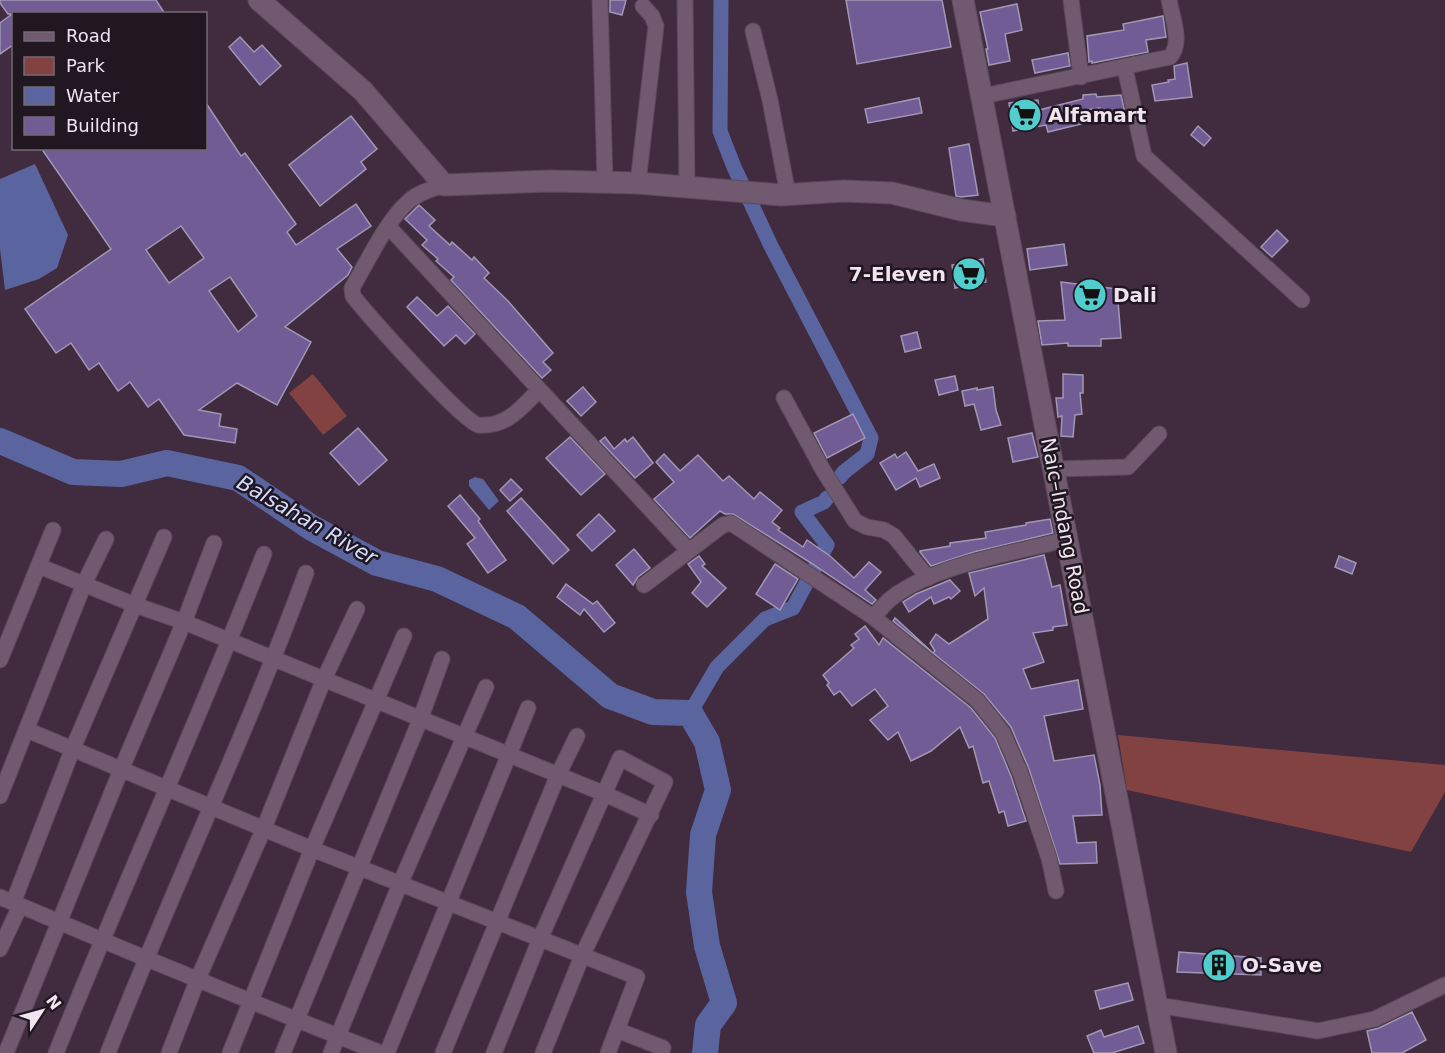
<svg xmlns="http://www.w3.org/2000/svg" width="1445" height="1053" font-family="'DejaVu Sans',sans-serif">
	<rect width="100%" height="100%" fill="#402b3f"/>
	<g fill="#834242">
		<path d="M313 374 347 416 323 435 289 393Z"/>
		<path d="M1118 735 1445 765V792L1411 852 1127 790Z"/>
	</g>
	<g fill="#5a659f">
		<path d="M35 164 68 235 57 268 39 279 5 290 0 249V179Z"/>
		<path d="M475 477 483 479 499 501 489 510 469 486V480Z"/>
	</g>
	<g fill="none" stroke-linecap="round" stroke-linejoin="round">
		<g stroke="#5a659f" stroke-width="15">
			<path d="M721 0 720 131 734 167 771 246 871 438 867 454 844 472 840 477"/>
			<path d="M690 713 717 667 765 619 793 608 827 545 802 512 824 502 827 498"/>
		</g>
		<path stroke="#5a659f" stroke-width="26" d="M0 441 73 472 121 474 167 463 238 478 312 528 377 563 437 579 517 617 610 696 653 712 690 713 707 742 718 790 703 835 699 892 707 946 724 1003 708 1025 705 1053"/>
	</g>
	<g fill="#725c96" stroke="#a197b5" stroke-width="1.5" fill-rule="evenodd">
		<path d="M0 0H156L165 14H14V44L0 54V23L12 14H8L0 3Z"/>
		<path d="M610 0H626L622 15 610 12Z"/>
		<path d="M846 0H942L951 47 857 64Z"/>
		<path d="M1017 4 1022 30 1005 34 1010 61 989 65 986 49H988L980 12Z"/>
		<path d="M1163 16 1166 37 1146 40 1148 52 1092 63V61L1089 62 1087 36 1124 30 1123 24Z"/>
		<path d="M240 37 254 52 262 45 281 66 260 85 229 47Z"/>
		<path d="M1068 53 1070 66 1035 73 1032 60Z"/>
		<path d="M1187 63 1192 97 1155 101 1152 85 1169 82 1168 80 1175 79 1174 66Z"/>
		<path d="M1096 94 1097 97 1121 95 1127 121 1102 124 1100 108 1077 111 1081 124 1048 132 1046 125 1013 131 1009 103 1038 100 1039 110 1083 99V95Z"/>
		<path d="M919 98 922 113 868 123 865 109Z"/>
		<path d="M206 103 241 156 245 153 296 224 287 232 296 245 356 204 371 226 337 249 352 267 348 275 285 327 311 342 277 405 237 383 199 410 221 414 219 426 237 429 235 443 184 435 159 399 148 407 130 382 118 391 99 363 89 370 71 343 56 353 25 309 111 249 41 148H206ZM181 226 204 258 169 283 146 250ZM230 277 257 316 238 332 209 291Z"/>
		<path d="M351 116 377 149 361 162 366 169 320 206 289 165Z"/>
		<path d="M1198 126 1211 138 1204 146 1191 135Z"/>
		<path d="M969 144 978 195 961 197 956 196 949 148Z"/>
		<path d="M419 205 435 220 429 226 450 245 452 242 472 260 474 257 489 273 484 278 508 301 553 353 543 362 551 370 542 378 451 280 454 277 436 261 438 259 422 245 427 240 405 219Z"/>
		<path d="M1277 230 1288 241 1272 257 1261 247Z"/>
		<path d="M1064 244 1067 265 1030 270 1027 249Z"/>
		<path d="M983 259 986 282 955 288 952 265Z"/>
		<path d="M1061 282 1117 289 1121 338 1101 339V346H1068V343L1042 345 1038 321 1065 320Z"/>
		<path d="M417 297 437 316 448 306 475 334 465 344 456 335 444 346 407 307Z"/>
		<path d="M917 332 921 348 905 352 901 336Z"/>
		<path d="M1063 374 1083 375V393H1080L1082 414 1075 415 1073 437 1061 436 1062 416 1058 417 1056 398H1063Z"/>
		<path d="M955 376 958 390 939 395 935 380Z"/>
		<path d="M583 387 596 402 581 416 567 401Z"/>
		<path d="M993 387 996 410 1001 425 981 430 974 404 965 406 962 391 977 388V390Z"/>
		<path d="M853 414 865 438 827 458 814 433Z"/>
		<path d="M358 428 387 460 359 485 330 453Z"/>
		<path d="M1032 433 1038 457 1013 462 1008 438Z"/>
		<path d="M570 437 605 474 581 495 546 458Z"/>
		<path d="M605 437 614 449 625 439 627 442 633 437 653 463 635 478 600 441Z"/>
		<path d="M906 452 918 471 934 464 940 478 920 487 916 478 896 490 880 463 895 454 897 458Z"/>
		<path d="M664 454 680 471 698 455 723 481 729 476 754 499 760 492 782 510 772 522 780 528 778 530 803 547 807 540 830 556 854 578 869 562 881 572 865 590 876 600 872 604 811 563 733 514H725L720 511 690 538 654 499 674 482 656 462Z"/>
		<path d="M511 479 522 490 510 501 500 490Z"/>
		<path d="M460 495 480 519 478 521 506 560 488 573 467 544 475 538 448 506Z"/>
		<path d="M521 498 569 550 553 564 507 511Z"/>
		<path d="M599 514 615 531 592 551 577 535Z"/>
		<path d="M1050 519 1053 533 974 552 931 566 920 552V551L950 546V543L986 538 985 532 1026 525V523Z"/>
		<path d="M634 549 650 568 638 577 633 585 616 565Z"/>
		<path d="M1044 555 1052 587 1060 585 1067 625 1053 627V630L1033 633 1044 662 1023 669 1031 689 1078 680 1083 709 1044 716 1054 761 1094 755 1100 785 1102 815 1073 816 1077 843 1096 842 1097 863 1060 864 1029 769 1011 727 984 694 893 621 895 618 933 653 935 651 930 643 936 634 949 644 988 619 984 588 975 596 969 573Z"/>
		<path d="M699 556 705 564 702 566 726 588 707 607 692 593 701 582 688 564Z"/>
		<path d="M1339 556 1356 563 1352 574 1335 567Z"/>
		<path d="M775 564 798 579 780 610 756 594Z"/>
		<path d="M950 580 960 591 951 599 949 597 934 604 931 597 909 612 903 602 916 594Z"/>
		<path d="M566 584 593 604 597 601 615 623 604 632 584 609 580 615 557 597Z"/>
		<path d="M865 626 879 645 883 638 971 708 995 738 1011 776 1026 821 1008 826 1004 811 999 813 989 781 983 783 973 746 969 748 960 727 931 751 911 761 898 732 888 740 870 720 888 706 875 689 852 706 840 691 834 695 827 685 829 683 823 675 854 648 851 645 859 639 855 634Z"/>
		<path d="M1179 952 1261 958V975L1177 972Z"/>
		<path d="M1128 983 1133 1000 1100 1009 1095 991Z"/>
		<path d="M1412 1012 1426 1040 1402 1053H1372L1367 1031 1379 1028Z"/>
		<path d="M1138 1026 1144 1043 1112 1053H1094L1087 1036 1101 1030 1104 1037Z"/>
	</g>
	<g fill="none" stroke-linecap="round" stroke-linejoin="round">
		<defs>
			<g id="street">
				<path d="M600 0 605 182"/>
				<path d="M685 0 687 187"/>
				<path d="M1071 0 1081 77"/>
				<path d="M753 31 770 100 788 195"/>
				<path d="M1125 68 1144 156 1302 300"/>
				<path d="M983 96 1170 57C1183 43 1172 17 1169 0"/>
				<path d="M638 183 656 26 652 16 643 6"/>
				<path d="M444 185C432 189 419 192 409 201 386 221 368 261 352 288L353 296C366 313 465 424 478 425 506 428 521 408 539 390"/>
				<path d="M388 226 688 550"/>
				<path d="M784 398 823 470 855 521 867 527 884 530 894 536 928 578"/>
				<path d="M1055 469 1128 467 1159 434"/>
				<path d="M39 566 135 605 184 622 605 794 651 815"/>
				<path d="M644 585 723 525 731 523 873 617 978 701 1003 733 1020 772 1049 858 1056 891"/>
				<path d="M873 617C880 610 886 602 893 597 937 564 1014 553 1068 539"/>
				<path d="M0 660 53 530"/>
				<path d="M27 730 312 849 637 977 608 1053"/>
				<path d="M0 796 84 584 106 539"/>
				<path d="M0 897C126 951 253 1003 381 1053"/>
				<path d="M13 903 73 748 164 537"/>
				<path d="M0 949 20 906"/>
				<path d="M1157 1005 1318 1031 1375 1019 1445 985"/>
				<path d="M617 1030 663 1048"/>
				<path d="M6 1053 121 770 184 622 214 543"/>
				<path d="M56 1053C123 886 198 722 264 554"/>
				<path d="M108 1053C171 892 246 736 306 573"/>
				<path d="M169 1053 197 981 264 828 324 679 357 609"/>
				<path d="M230 1053 312 849 404 636"/>
				<path d="M283 1053 420 720 442 659"/>
				<path d="M331 1053 400 884 486 687"/>
				<path d="M387 1053 528 708"/>
				<path d="M443 1053 558 775 577 736"/>
				<path d="M494 1053 540 939 620 758 665 782 582 956 543 1053"/>
			</g>
			<g id="secondary">
				<path d="M259 0 363 91 444 185 550 181 638 183 781 195 844 191 892 193 961 210 1005 216"/>
				<path d="M963 0 1166 1053"/>
			</g>
		</defs>
		<use href="#street" stroke="#5b495b" stroke-width="17"/>
		<use href="#secondary" stroke="#5b495b" stroke-width="23"/>
		<use href="#street" stroke="#71596f" stroke-width="15"/>
		<use href="#secondary" stroke="#71596f" stroke-width="21"/>
	</g>
	<defs>
		<symbol id="supermarket-disc" viewBox="-11 -11 22 22"><circle r="9.5" fill="#52cdcd" stroke="#211721"/><path d="M-6-5.5h2.5l.6 2H6L4.5 2H-2.5L-4.4-4H-6ZM-1.5 3.2a1.3 1.3 0 1 0 .1 0ZM3 3.2a1.3 1.3 0 1 0 .1 0Z" fill="#111"/></symbol>
		<symbol id="building-disc" viewBox="-11 -11 22 22"><circle r="9.5" fill="#52cdcd" stroke="#211721"/><path d="M-4-6H4V6H1V3H-1V6H-4ZM-2.5-4.3h1.7v1.8h-1.7ZM.8-4.3h1.7v1.8H.8ZM-2.5-1h1.7V.8h-1.7ZM.8-1h1.7V.8H.8Z" fill="#111"/></symbol>
	</defs>
	<g fill-rule="evenodd">
		<use href="#supermarket-disc" x="1006" y="96" width="38" height="38"/>
		<use href="#supermarket-disc" x="950" y="255" width="38" height="38"/>
		<use href="#supermarket-disc" x="1071" y="276" width="38" height="38"/>
		<use href="#building-disc" x="1200" y="946" width="38" height="38"/>
	</g>
	<g text-anchor="middle" stroke-width="5" stroke-linejoin="round" paint-order="stroke">
		<g font-size="20" font-weight="bold" fill="#f1e3f0" stroke="#211721" text-anchor="start">
			<text x="1048" y="122">Alfamart</text>
			<text x="946" y="281" text-anchor="end">7-Eleven</text>
			<text x="1113" y="302">Dali</text>
			<text x="1242" y="972">O-Save</text>
		</g>
		<g font-size="20" fill="#f1e3f0" stroke="#211721">
			<text transform="translate(1065 526) rotate(79)" y="7">Naic–Indang Road</text>
		</g>
		<g font-size="21" font-style="italic" fill="#d3dcff" stroke="#211721">
			<text transform="translate(307 520) rotate(30)" y="7">Balsahan River</text>
		</g>
	</g>
	<rect x="12" y="12" width="195" height="138" fill="#211721" stroke="#746974" stroke-width="1.5"/>
	<rect x="24" y="32" width="30" height="9" fill="#71596f" stroke="#746974" stroke-width="1.5"/>
	<text x="66" y="42" font-size="18" fill="#f1e3f0">Road</text>
	<rect x="24" y="57" width="30" height="18" fill="#834242" stroke="#746974" stroke-width="1.5"/>
	<text x="66" y="72" font-size="18" fill="#f1e3f0">Park</text>
	<rect x="24" y="87" width="30" height="18" fill="#5a659f" stroke="#746974" stroke-width="1.5"/>
	<text x="66" y="102" font-size="18" fill="#f1e3f0">Water</text>
	<rect x="24" y="117" width="30" height="18" fill="#725c96" stroke="#746974" stroke-width="1.5"/>
	<text x="66" y="132" font-size="18" fill="#f1e3f0">Building</text>
	<g transform="translate(42 1011) rotate(54)" stroke="#211721" stroke-width="4.5" paint-order="stroke">
	<path d="M0-4.5L10 22L0 15L-10 22Z" fill="#f1e3f0"/>
	<text y="-9" font-size="16" font-weight="bold" text-anchor="middle" fill="#f1e3f0">N</text>
	</g>
</svg>
